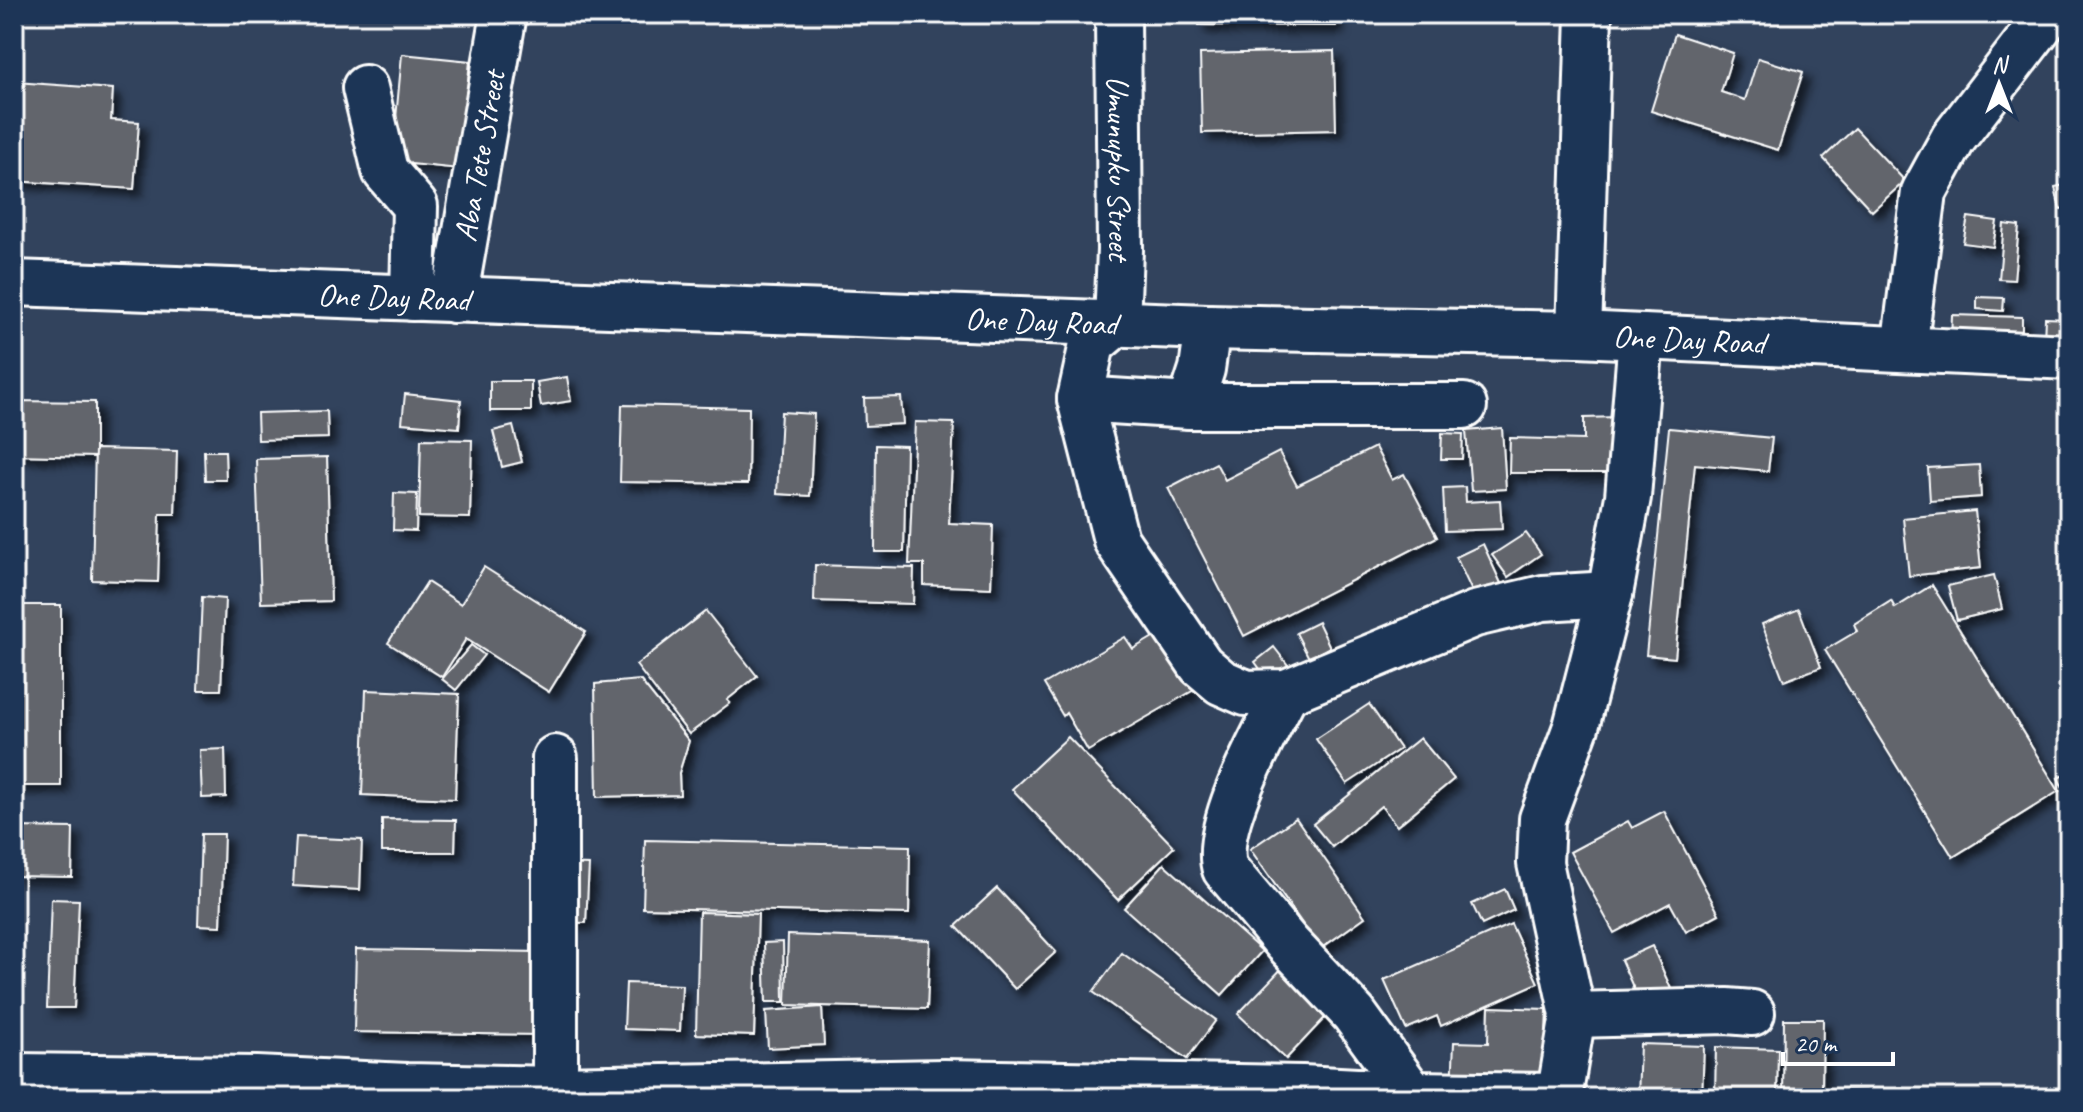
<svg xmlns="http://www.w3.org/2000/svg" width="2083" height="1112" font-family="Caveat,sans-serif">
	<defs>
		<filter id="shadow"><feDropShadow dx="7" dy="7" stdDeviation="4" flood-color="#0009"/></filter>
	</defs>
	<rect width="100%" height="100%" fill="#32435d"/>
	<filter id="ink" filterUnits="userSpaceOnUse"><feTurbulence type="fractalNoise" baseFrequency=".0125" numOctaves="2"/><feDisplacementMap in="SourceGraphic" scale="16" xChannelSelector="R" yChannelSelector="G"/><feConvolveMatrix kernelMatrix="1 2 1 2 8 2 1 2 1" color-interpolation-filters="sRGB"/></filter>
	<g filter="url(#ink)">
		<g fill="#62656c" stroke="#fff" stroke-width="2" filter="url(#shadow)">
			<path d="M1199 14H1336V26L1199 25Z"/>
			<path d="M1675 34 1733 53 1721 92 1745 100 1758 58 1803 72 1778 150 1651 111Z"/>
			<path d="M1334 51 1336 130 1202 133 1200 54Z"/>
			<path d="M402 54 470 61 459 169 392 162Z"/>
			<path d="M15 82 113 89 111 120 139 122 134 189 14 181Z"/>
			<path d="M1855 128 1905 181 1872 211 1823 158Z"/>
			<path d="M2069 184V207L2060 209 2055 187Z"/>
			<path d="M1968 217 1997 221 1993 247 1963 243Z"/>
			<path d="M2004 224 2019 226 2014 280 1999 279Z"/>
			<path d="M1977 297 2004 298 2003 311 1977 309Z"/>
			<path d="M1952 315 2022 317V340L1951 338Z"/>
			<path d="M2045 318 2069 319V342L2044 341Z"/>
			<path d="M567 377 571 401 541 406 537 382Z"/>
			<rect x="490" y="381" width="41" height="30"/>
			<path d="M405 394 461 400 459 428 402 423Z"/>
			<path d="M901 397 903 424 865 426 864 398Z"/>
			<path d="M14 401 95 402V457L14 455Z"/>
			<path d="M622 405 749 408 748 484 620 482Z"/>
			<path d="M327 411 328 438 258 440 257 413Z"/>
			<path d="M781 412 814 414 810 496 777 494Z"/>
			<path d="M1617 417 1616 473H1509L1510 438 1584 440V418Z"/>
			<path d="M915 422 954 423 949 523 993 525 991 588 924 585V564H909Z"/>
			<path d="M513 426 522 462 502 467 493 431Z"/>
			<path d="M1502 428 1506 489 1471 491 1466 431Z"/>
			<path d="M1669 428 1772 438 1768 471 1695 464 1675 658 1646 655Z"/>
			<path d="M1442 433 1463 434 1462 459H1441Z"/>
			<path d="M421 439 472 440 470 518 419 517Z"/>
			<path d="M876 445 906 446 904 552H875Z"/>
			<path d="M1375 447 1392 480 1404 474 1437 537 1244 636 1168 488 1216 463 1225 480 1279 452 1297 486Z"/>
			<path d="M95 449 177 451 175 514H160L158 582 92 580Z"/>
			<path d="M204 451H225L226 480H205Z"/>
			<path d="M327 457 331 601 261 603 256 459Z"/>
			<path d="M1979 465 1981 497 1930 501 1928 468Z"/>
			<path d="M1465 487 1466 502 1500 500 1502 529 1445 531 1443 488Z"/>
			<path d="M394 493 417 494 416 531 393 530Z"/>
			<path d="M1975 511 1981 568 1909 576 1903 518Z"/>
			<path d="M1526 533 1541 554 1508 577 1492 555Z"/>
			<path d="M1483 544 1504 590 1477 602 1456 557Z"/>
			<path d="M815 565 914 568 913 604 814 601Z"/>
			<path d="M484 567 586 632 549 692 466 639 442 677 388 643 427 582 461 604Z"/>
			<path d="M1994 575 2002 609 1957 620 1948 586Z"/>
			<path d="M1932 585 2059 791 1953 857 1825 650 1857 631 1854 624 1891 601 1895 608Z"/>
			<path d="M202 597 225 599 221 690H198Z"/>
			<rect x="14" y="605" width="47" height="181"/>
			<path d="M1799 609 1821 667 1784 681 1762 624Z"/>
			<path d="M706 611 757 676 727 700 730 703 689 734 636 665Z"/>
			<path d="M1318 622 1330 647 1309 658 1296 633Z"/>
			<path d="M1160 633 1194 690 1088 751 1066 713 1063 716 1044 684 1125 637 1133 649Z"/>
			<path d="M471 645 484 655 456 690 442 679Z"/>
			<path d="M1274 647 1294 673 1274 688 1255 662Z"/>
			<path d="M640 680 689 741 679 773 680 795 597 797 595 684Z"/>
			<path d="M366 690 459 694 455 799 362 795Z"/>
			<path d="M1369 704 1400 749 1347 784 1316 739Z"/>
			<path d="M1068 737 1174 847 1118 900 1012 789Z"/>
			<path d="M1420 738 1454 779 1397 826 1381 806 1332 847 1313 824Z"/>
			<path d="M225 749 226 797 202 798 200 750Z"/>
			<path d="M2069 772V800L2058 778Z"/>
			<path d="M1664 811 1719 914 1686 932 1670 903 1614 933 1570 852 1628 821 1632 828Z"/>
			<path d="M1296 818 1365 917 1320 949 1250 849Z"/>
			<path d="M382 819 456 820 455 852H382Z"/>
			<path d="M14 827 73 828 72 877 14 876Z"/>
			<path d="M201 834H224L221 926 198 925Z"/>
			<path d="M296 837 362 840 360 890 293 886Z"/>
			<path d="M645 840 910 846 909 914 643 908Z"/>
			<path d="M558 864 589 865 586 923 555 922Z"/>
			<path d="M1164 864 1262 951 1222 995 1124 908Z"/>
			<path d="M997 888 1056 952 1015 989 956 926Z"/>
			<path d="M1505 889 1514 910 1482 925 1472 904Z"/>
			<path d="M51 899 79 900 74 1008H47Z"/>
			<path d="M699 912 758 914 754 1036 696 1034Z"/>
			<path d="M1511 924 1538 983 1441 1026 1437 1016 1406 1029 1384 980Z"/>
			<path d="M788 935 930 940 927 1009 786 1005Z"/>
			<path d="M783 942 784 1002H766L764 943Z"/>
			<path d="M1652 946 1672 991 1641 1005 1621 960Z"/>
			<path d="M356 949 541 952 540 1035 354 1032Z"/>
			<path d="M1122 953 1216 1020 1187 1059 1093 992Z"/>
			<path d="M1289 961 1336 1006 1286 1059 1238 1014Z"/>
			<path d="M626 983 682 985 680 1031 624 1029Z"/>
			<path d="M822 1007 824 1045 768 1048 766 1011Z"/>
			<path d="M1489 1007 1547 1009 1545 1057 1550 1091 1452 1088 1454 1042 1488 1043Z"/>
			<path d="M1784 1019H1823L1822 1090 1866 1091V1098H1783Z"/>
			<path d="M1640 1044 1704 1046 1702 1098H1638Z"/>
			<path d="M1716 1047 1778 1049 1777 1098H1715Z"/>
		</g>
		<g fill="none" stroke-linecap="round" stroke-linejoin="round">
			<defs>
				<g id="minor">
					<path id="s1" d="M1118 14 1120 250 1117 323 1092 344 1080 399 1116 540 1201 665 1221 682 1246 693 1286 692 1475 614 1543 598 1610 594"/>
					<path d="M365 88 385 171 415 206 413 298"/>
					<path id="s2" d="M454 300 504 14"/>
					<path d="M1579 334 1589 14"/>
					<path d="M1904 349 1924 192 1953 139 2049 14"/>
					<path d="M1080 399 1190 406 1202 369 1208 327"/>
					<path d="M1190 406H1464"/>
					<path d="M1286 692C1266 732 1211 827 1225 869L1287 943 1354 1014 1412 1094"/>
					<path d="M555 758V1089"/>
					<path d="M1573 1015 1727 1011 1752 1013"/>
					<path d="M14 1076 256 1079 407 1086 555 1089 944 1082 1302 1088 1412 1094 1559 1096"/>
					<path d="M1559 1098 1573 1015 1540 863 1542 819 1576 727 1610 594 1628 497 1641 337"/>
				</g>
				<g id="major">
					<path id="s3" d="M14 283 1208 327 1579 334 2069 357"/>
				</g>
			</defs>
			<use href="#minor" stroke="#fff" stroke-width="50"/>
			<use href="#major" stroke="#fff" stroke-width="50"/>
			<use href="#minor" stroke="#1d3557" stroke-width="44"/>
			<use href="#major" stroke="#1d3557" stroke-width="44"/>
		</g>
	</g>
	<g text-anchor="middle" stroke-width="7" stroke-linejoin="round" paint-order="stroke">
		<g font-size="32" fill="#fff" stroke="#1d3557">
			<text dy="11" stroke="none"><textPath href="#s2" startOffset="146">Aba Tete Street</textPath></text>
			<text dy="11" stroke="none"><textPath href="#s1" startOffset="154">Umunupku Street</textPath></text>
			<text dy="11" stroke="none"><textPath href="#s3" startOffset="380">One Day Road</textPath></text>
			<text dy="11" stroke="none"><textPath href="#s3" startOffset="1028">One Day Road</textPath></text>
			<text dy="11" stroke="none"><textPath href="#s3" startOffset="1676">One Day Road</textPath></text>
		</g>
	</g>
	<rect width="2083" height="1112" fill="none" stroke="#1d3557" stroke-width="48"/>
	<rect x="24" y="24" width="2035" height="1064" fill="none" stroke="#fff" stroke-width="3" filter="url(#ink)"/>
	<g transform="translate(1999 84)" stroke="#1d3557" stroke-width="6" paint-order="stroke">
	<path d="M0-6L14 30L0 20L-14 30Z" fill="#ffffff"/>
	<text y="-12" font-size="22" font-weight="bold" text-anchor="middle" fill="#ffffff">N</text>
	</g>
	<path d="M1783 1052v12h110v-12" fill="none" stroke="#ffffff" stroke-width="4"/>
	<text x="1795" y="1052" font-size="24" fill="#ffffff" stroke="#1d3557" stroke-width="6" paint-order="stroke">20 m</text>
</svg>
